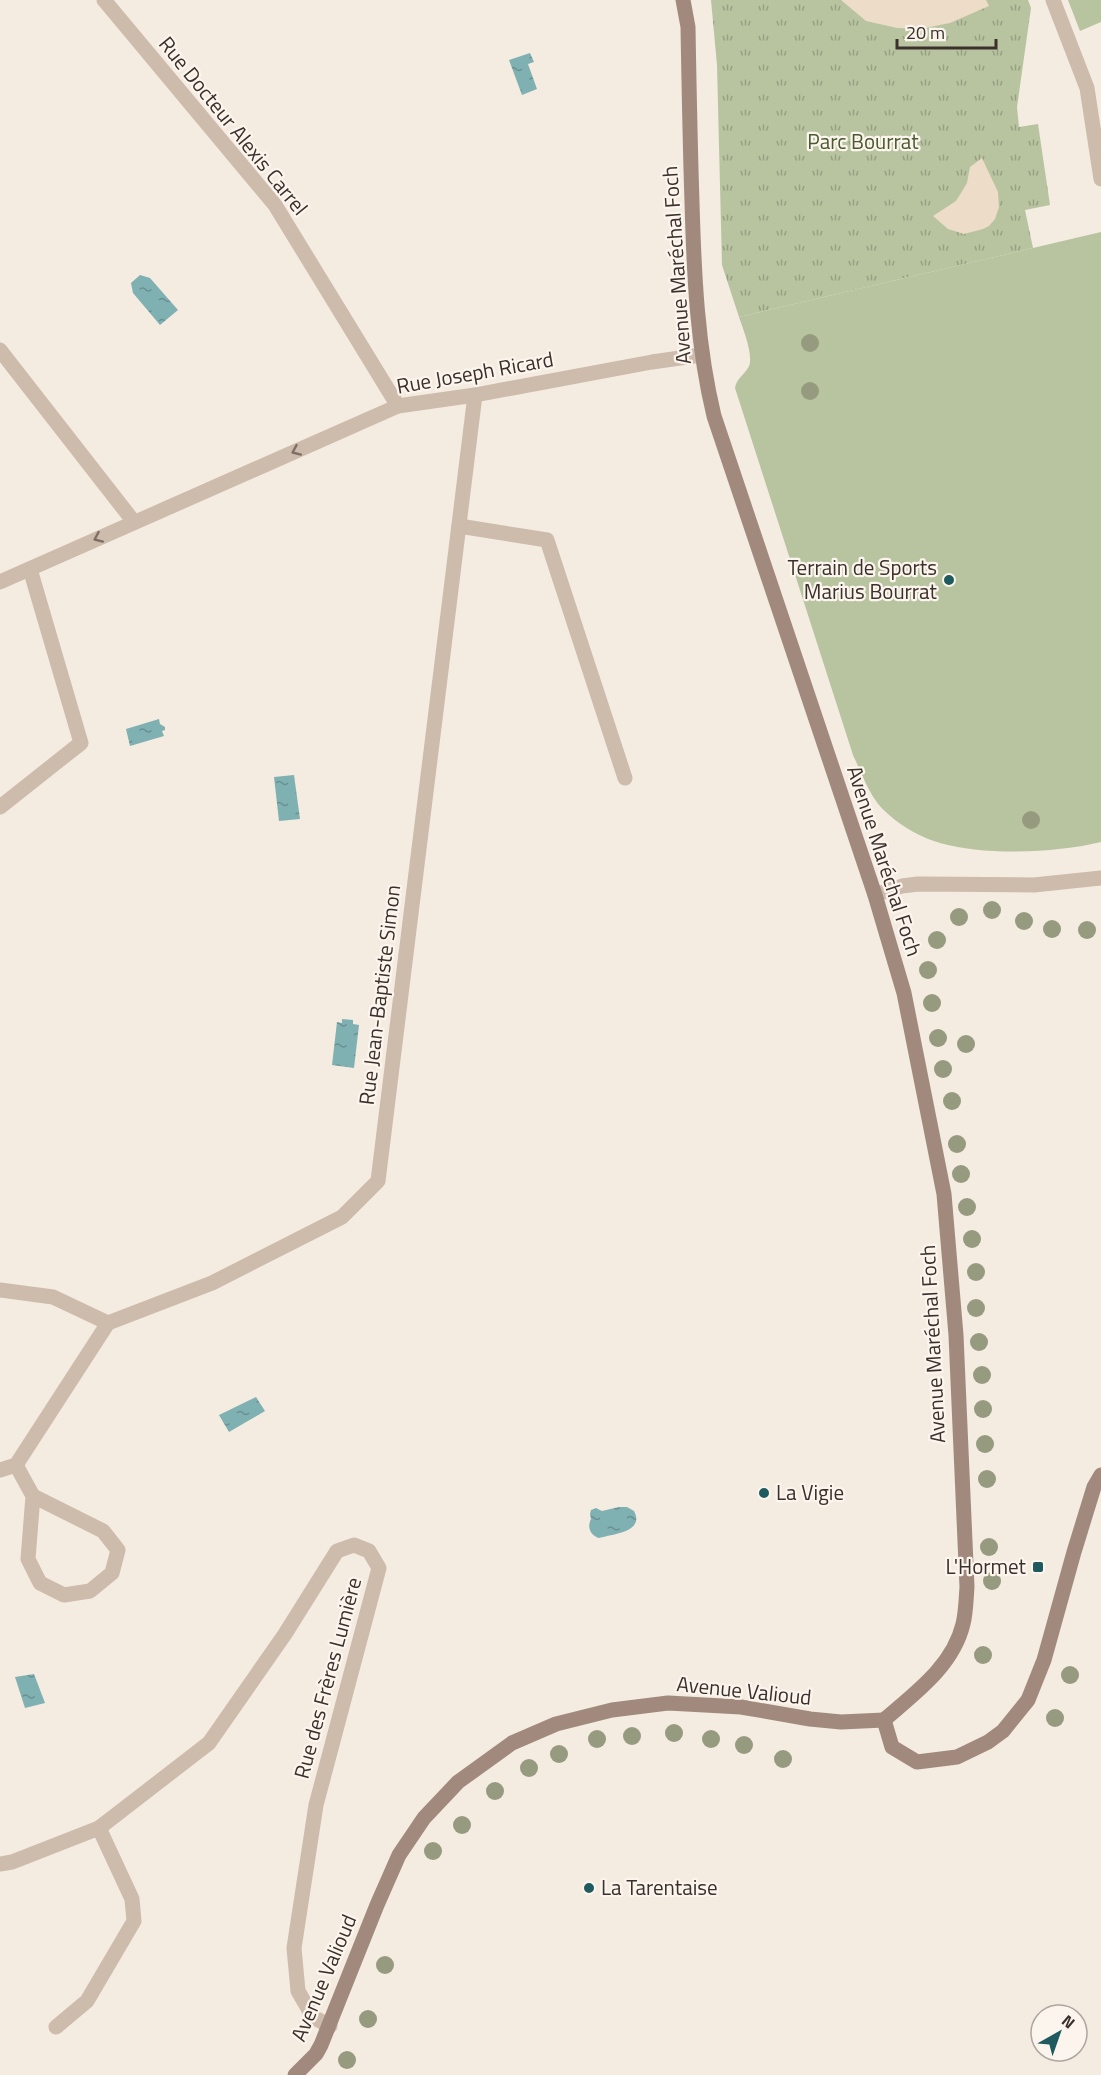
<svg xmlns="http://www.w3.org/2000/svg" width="1101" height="2075" font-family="'Titillium Web',sans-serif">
	<defs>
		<pattern id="park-tufts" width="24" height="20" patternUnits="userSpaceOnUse" patternTransform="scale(1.5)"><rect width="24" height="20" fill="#b8c4a0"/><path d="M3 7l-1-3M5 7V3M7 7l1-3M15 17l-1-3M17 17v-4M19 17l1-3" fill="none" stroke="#97a083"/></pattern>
		<pattern id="water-ripples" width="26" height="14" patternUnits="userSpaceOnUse" patternTransform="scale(1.5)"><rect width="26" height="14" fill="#7fb0b2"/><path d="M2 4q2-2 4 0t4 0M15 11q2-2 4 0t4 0" fill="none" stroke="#699091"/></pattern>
	</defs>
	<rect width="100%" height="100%" fill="#f4ebe1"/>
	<path fill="url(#park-tufts)" d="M711 0H1028L1031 8 1017 107 1019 127 1038 124 1050 205 1025 210 1033 248 739 317 722 265 717 65Z"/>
	<g fill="#b8c4a0">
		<path d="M1068 0H1101V22L1080 31Z"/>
		<path d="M1101 232V842C1056 853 985 856 940 843 922 838 902 827 888 814 870 799 863 776 853 755L735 388C737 378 743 376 748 368 755 358 743 329 739 317Z"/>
	</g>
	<g fill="#ecdcc8">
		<path d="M841 0H986L989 6 950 23 920 29 897 28 866 21Z"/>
		<path d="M982 158 998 192 999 207 995 219 989 226 983 229 964 234 948 229 933 216 956 201 967 183 970 167Z"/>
	</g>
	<g fill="url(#water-ripples)">
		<path d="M530 53 534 62 528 64 537 89 522 95 509 60Z"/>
		<path d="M140 275 150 278 178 310 160 325 133 293 131 283Z"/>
		<path d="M159 719 160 724 165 727V730L162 731 164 736 130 746 126 729Z"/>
		<path d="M294 775 300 819 279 821 274 777Z"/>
		<path d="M342 1019 353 1020V1024L359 1025 354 1068 332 1065 337 1022 342 1023Z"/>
		<path d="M256 1397 265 1411 229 1432 219 1415Z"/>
		<path d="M619 1507H627L634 1511C645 1532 613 1534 599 1538 590 1535 587 1527 591 1519L590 1514 591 1510 596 1508 602 1511Z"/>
		<path d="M34 1674 45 1703 25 1708 15 1677Z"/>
	</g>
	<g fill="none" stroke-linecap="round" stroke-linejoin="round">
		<g stroke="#cdbbac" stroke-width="15">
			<path d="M1053 0 1087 88 1101 179"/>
			<path d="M459 526 547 540 625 778"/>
		</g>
		<g stroke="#cdbbac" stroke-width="15">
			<path d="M104 0 275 205 398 406"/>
			<path d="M0 350 134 522"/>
			<path d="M0 582 398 406 475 395 652 362 701 355"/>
			<path d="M0 807 81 743 30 569"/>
			<path d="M875 895 902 886 918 884 1034 885 1101 878"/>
			<path d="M0 1290 53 1297 108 1323 212 1283 342 1217 378 1181 475 395"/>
			<path d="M16 1465 33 1496 28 1559 40 1583 64 1595 90 1591 112 1573 118 1550 103 1531 33 1496"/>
			<path d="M0 1470 16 1465 108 1323"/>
			<path d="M0 1864 12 1862 99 1828 209 1743 285 1634 337 1551 354 1545 369 1551 379 1568 316 1805 294 1948 298 1991 313 2017 330 2026"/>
			<path d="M56 2027 87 2001 134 1921 132 1899 99 1828"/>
		</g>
		<g stroke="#a18a7d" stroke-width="15">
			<path d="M683 0 688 27C689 85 690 143 692 202 694 274 697 346 714 416L875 895 904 993 944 1194 956 1335 967 1587C966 1599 966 1612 963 1624 953 1666 915 1693 884 1720"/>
			<path d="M884 1720 892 1747 917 1762 957 1757 988 1742 1003 1731 1028 1700 1044 1660 1074 1552 1094 1487 1101 1475"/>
			<path d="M295 2075 316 2054 321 2045 377 1905 399 1855 424 1818 458 1782 512 1743 556 1724 612 1710 668 1703 741 1707 810 1719 841 1722 884 1720"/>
		</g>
	</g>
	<g fill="#969b7f">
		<circle cx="810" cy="343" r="9"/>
		<circle cx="810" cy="391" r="9"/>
		<circle cx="1031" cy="820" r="9"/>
		<circle cx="992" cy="910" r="9"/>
		<circle cx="959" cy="917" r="9"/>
		<circle cx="1024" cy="921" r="9"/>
		<circle cx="1052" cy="929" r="9"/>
		<circle cx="1087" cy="930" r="9"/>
		<circle cx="937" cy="940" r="9"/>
		<circle cx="928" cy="970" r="9"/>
		<circle cx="932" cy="1003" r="9"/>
		<circle cx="938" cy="1038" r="9"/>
		<circle cx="966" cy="1044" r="9"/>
		<circle cx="943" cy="1069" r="9"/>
		<circle cx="952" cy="1101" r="9"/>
		<circle cx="957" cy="1144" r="9"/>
		<circle cx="961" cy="1174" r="9"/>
		<circle cx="967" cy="1207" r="9"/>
		<circle cx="972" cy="1239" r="9"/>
		<circle cx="976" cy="1272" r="9"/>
		<circle cx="976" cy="1308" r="9"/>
		<circle cx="979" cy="1342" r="9"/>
		<circle cx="982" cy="1375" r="9"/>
		<circle cx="983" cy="1409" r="9"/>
		<circle cx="985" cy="1444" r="9"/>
		<circle cx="987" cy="1479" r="9"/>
		<circle cx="989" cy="1547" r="9"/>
		<circle cx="992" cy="1581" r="9"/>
		<circle cx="983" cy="1655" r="9"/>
		<circle cx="1070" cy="1675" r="9"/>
		<circle cx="1055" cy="1718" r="9"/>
		<circle cx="674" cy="1733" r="9"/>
		<circle cx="632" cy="1736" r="9"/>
		<circle cx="597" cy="1739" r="9"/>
		<circle cx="711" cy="1739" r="9"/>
		<circle cx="744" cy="1745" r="9"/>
		<circle cx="559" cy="1754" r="9"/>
		<circle cx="783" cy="1759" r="9"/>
		<circle cx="529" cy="1768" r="9"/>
		<circle cx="495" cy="1791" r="9"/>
		<circle cx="462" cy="1825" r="9"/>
		<circle cx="433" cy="1851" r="9"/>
		<circle cx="385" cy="1965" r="9"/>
		<circle cx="368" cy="2019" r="9"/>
		<circle cx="347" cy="2060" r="9"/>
	</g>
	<defs><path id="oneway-chevron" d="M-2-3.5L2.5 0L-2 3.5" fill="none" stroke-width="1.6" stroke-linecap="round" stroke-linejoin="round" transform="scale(1.5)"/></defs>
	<g stroke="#7d6f65">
		<use href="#oneway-chevron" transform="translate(296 451) rotate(156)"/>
		<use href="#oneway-chevron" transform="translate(98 538) rotate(156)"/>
	</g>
	<g fill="#1f5a5e" stroke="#fbf5ee" stroke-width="2">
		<circle cx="949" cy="580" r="6"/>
		<circle cx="764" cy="1493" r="6"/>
		<rect x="1032" y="1561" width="12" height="12" rx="3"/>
		<circle cx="589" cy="1888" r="6"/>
	</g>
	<g text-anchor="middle" stroke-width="4.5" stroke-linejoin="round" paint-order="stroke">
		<g font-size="21" fill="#3b302b" stroke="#fbf5ee">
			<text transform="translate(233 126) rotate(51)" y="7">Rue Docteur Alexis Carrel</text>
			<text transform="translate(677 265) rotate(-94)" y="7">Avenue Maréchal Foch</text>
			<text transform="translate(475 373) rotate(-10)" y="7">Rue Joseph Ricard</text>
			<text transform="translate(884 861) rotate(72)" y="7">Avenue Maréchal Foch</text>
			<text transform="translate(380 995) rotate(-83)" y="7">Rue Jean-Baptiste Simon</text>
			<text transform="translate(933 1344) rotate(-93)" y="7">Avenue Maréchal Foch</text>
			<text transform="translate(328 1678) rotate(-75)" y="7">Rue des Frères Lumière</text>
			<text transform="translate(744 1691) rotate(6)" y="7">Avenue Valioud</text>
			<text transform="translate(324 1978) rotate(-67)" y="7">Avenue Valioud</text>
		</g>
		<g font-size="21" fill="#4a5a2e" stroke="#fbf5ee">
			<text x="863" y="149">Parc Bourrat</text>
		</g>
		<g font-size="21" fill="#3b302b" stroke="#fbf5ee" text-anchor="end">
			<text x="937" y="575">Terrain de Sports<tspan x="937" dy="24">Marius Bourrat</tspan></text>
			<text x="776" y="1500" text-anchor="start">La Vigie</text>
			<text x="1026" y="1574">L'Hormet</text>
			<text x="601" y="1895" text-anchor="start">La Tarentaise</text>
		</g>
	</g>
	<g transform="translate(1059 2033) rotate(40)"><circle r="28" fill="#fbf5ee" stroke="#aea6a0" stroke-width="1.5"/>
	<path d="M0-4.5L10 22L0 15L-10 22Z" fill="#1f5a5e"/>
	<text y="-9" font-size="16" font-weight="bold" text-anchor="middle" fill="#3b302b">N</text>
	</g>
	<path d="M897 39v9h99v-9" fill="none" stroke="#3b302b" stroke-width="3"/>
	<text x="906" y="39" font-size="18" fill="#3b302b" stroke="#fbf5ee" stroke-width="4.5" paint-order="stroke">20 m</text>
</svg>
